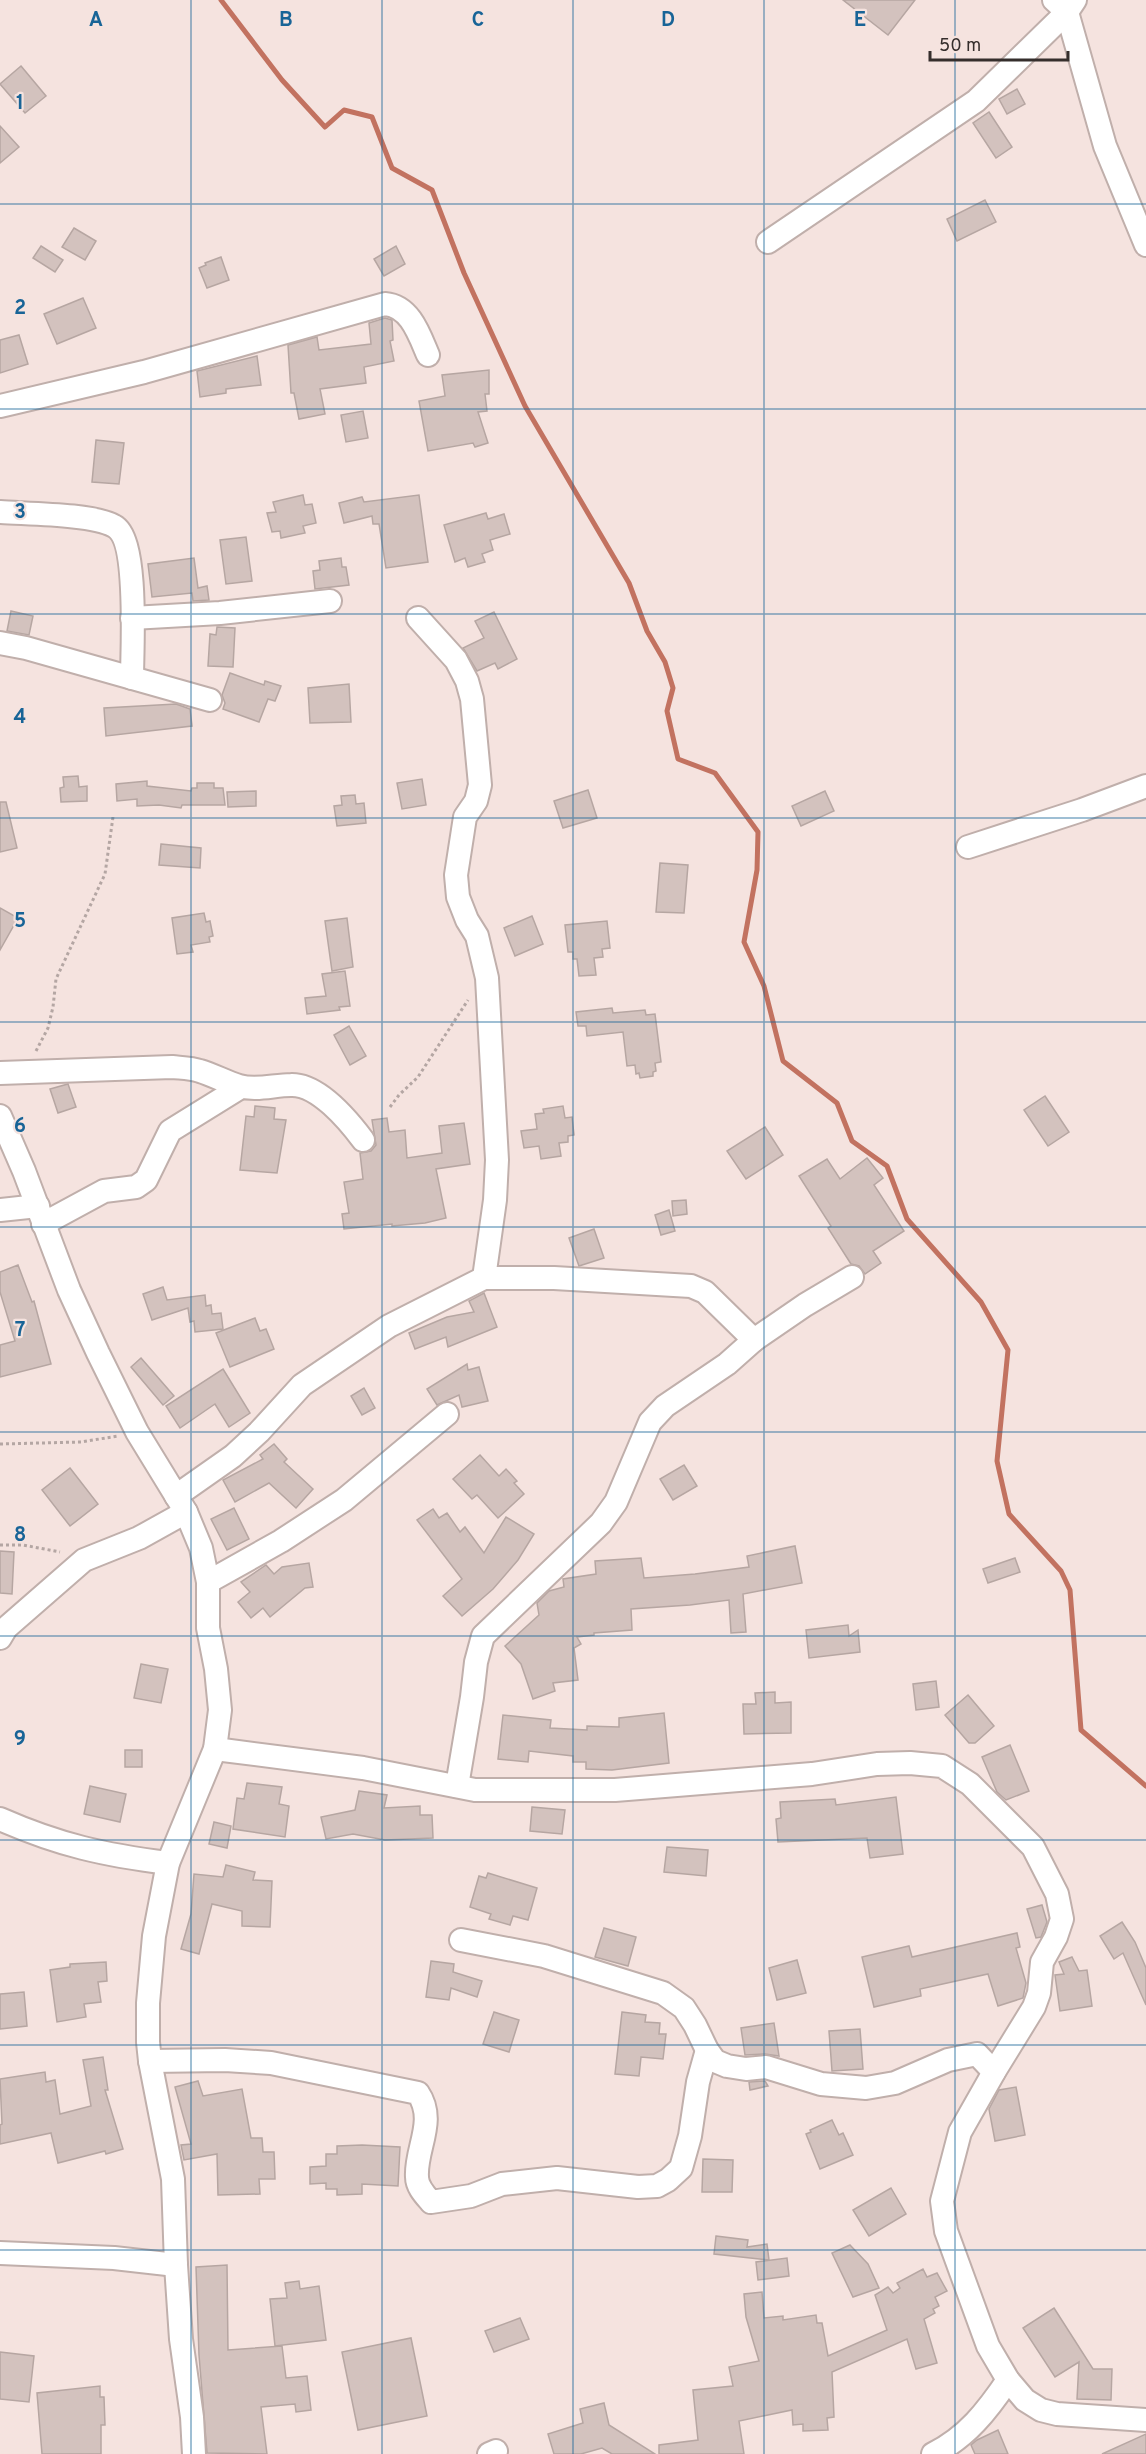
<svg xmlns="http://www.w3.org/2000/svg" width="1146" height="2454" font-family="Overpass,sans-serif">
	<rect width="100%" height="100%" fill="#f5e3df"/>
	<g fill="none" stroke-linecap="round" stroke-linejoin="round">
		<path stroke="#c27260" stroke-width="5" d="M221 0 282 80 325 127 344 110 372 117 392 168 432 190 464 273 525 406 629 583 647 631 665 662 673 688 667 711 678 759 715 773 758 832 757 870 744 942 764 986 783 1061 837 1103 852 1141 887 1166 907 1219 981 1302 1008 1350 997 1461 1009 1514 1061 1571 1070 1590 1081 1730 1146 1786"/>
	</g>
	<g fill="#d3c2be" stroke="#b6a6a2" stroke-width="1.5">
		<path d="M843 0H915L888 35Z"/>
		<path d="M21 66 46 96 25 113 0 84Z"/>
		<path d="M1017 89 1025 104 1007 114 999 99Z"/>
		<path d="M989 112 1012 147 996 158 973 123Z"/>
		<path d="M0 126 19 147 0 163Z"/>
		<path d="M985 200 996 222 957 241 947 219Z"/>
		<path d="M74 228 96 241 85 260 62 247Z"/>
		<path d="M41 246 63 260 55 272 33 258Z"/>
		<path d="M396 246 405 264 384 276 374 259Z"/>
		<path d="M221 257 229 280 207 288 199 268 206 265 205 263Z"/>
		<path d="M83 298 96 328 57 344 44 314Z"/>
		<path d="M385 318 392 320 393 340 390 341 394 361 364 367 366 383 320 389 325 414 299 419 294 393H291L288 345 317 337 319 350 371 344 369 323Z"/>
		<path d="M19 335 28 364 0 373V340Z"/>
		<path d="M257 356 261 385 226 389V393L200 397 197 371Z"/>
		<path d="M489 370V394H485L487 411 478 412 488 443 475 447 473 443 428 451 419 401 445 396 442 375Z"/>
		<path d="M363 411 368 438 346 442 341 415Z"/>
		<path d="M96 440 124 443 119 484 92 482Z"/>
		<path d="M303 495 305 505 312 504 316 523 303 526 305 533 281 538 280 531 272 532 267 513 276 512 273 502Z"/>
		<path d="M419 495 428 562 386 568 379 524H373L372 516 344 523 339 503 362 497 364 502Z"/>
		<path d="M486 513 488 519 504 514 510 534 490 540 493 550 482 554 485 562 468 567 465 558 455 562 444 525Z"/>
		<path d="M246 537 252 581 226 584 220 540Z"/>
		<path d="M194 558 198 588 207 586 209 600 193 601 192 593 152 597 148 564Z"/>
		<path d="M341 558 342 567H346L349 585 315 589 313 571 320 570 319 561Z"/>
		<path d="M11 611 33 616 29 635 7 631Z"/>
		<path d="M494 612 517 659 498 669 495 663 477 671 463 648 484 638 475 621Z"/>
		<path d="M217 627 235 628 233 667 208 666 210 634 216 635Z"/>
		<path d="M230 673 264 685 265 681 281 686 275 701 268 699 259 722 223 709 225 703 222 695Z"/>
		<path d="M349 684 351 722 310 723 308 688Z"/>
		<path d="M176 704 190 709 192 726 106 736 104 708Z"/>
		<path d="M78 776 79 787 87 786V801L61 802 60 788 64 787 63 777Z"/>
		<path d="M422 779 426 805 402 809 397 783Z"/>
		<path d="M147 781V786L191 791 192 788H197V783H214V788H223L225 805H182L181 808 159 805 137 806V799L117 801 116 784Z"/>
		<path d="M588 790 597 818 563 828 554 801Z"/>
		<path d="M256 791V806L228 807 227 792Z"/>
		<path d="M825 791 834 811 801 826 792 806Z"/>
		<path d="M355 795 356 804 364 803 366 823 337 826 334 806 342 805 341 796Z"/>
		<path d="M0 802H6L17 848 0 852Z"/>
		<path d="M161 844 201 848 200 868 159 865Z"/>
		<path d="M660 863 688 865 684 913 656 912Z"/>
		<path d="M0 908 18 918 0 950Z"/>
		<path d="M204 913 206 922 210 921 213 936 209 937 210 942 191 945 193 952 177 954 172 918Z"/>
		<path d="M532 916 543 944 515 956 504 928Z"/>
		<path d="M347 918 353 967 332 971 325 921Z"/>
		<path d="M607 921 610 948 602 949 603 957 594 958 596 975 579 976 577 959H573V952H568L565 925Z"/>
		<path d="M345 971 350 1006 339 1007 340 1010 307 1014 305 998 326 996 322 974Z"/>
		<path d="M612 1008 613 1013 645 1010 646 1015 655 1014 661 1062 655 1063 656 1071 653 1072V1076L640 1078 639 1073 636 1074 635 1065 627 1066 623 1032 587 1036 586 1026H578L576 1012Z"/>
		<path d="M349 1026 366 1056 350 1065 334 1035Z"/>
		<path d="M68 1084 76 1107 58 1113 50 1089Z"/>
		<path d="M1045 1096 1069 1132 1048 1146 1024 1110Z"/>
		<path d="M255 1106 275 1108 274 1119 286 1120 277 1173 240 1170 246 1116 254 1117Z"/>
		<path d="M563 1106 565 1118 572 1117 574 1135 568 1136V1142L559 1143 561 1156 541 1159 539 1146 524 1148 521 1131 537 1129 535 1114 544 1113 543 1109Z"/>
		<path d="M387 1118 389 1132 405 1130 407 1158 442 1153 439 1126 464 1123 470 1164 436 1169 446 1218 425 1223 392 1226V1224L344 1229 342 1214 349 1213 344 1182 363 1179 360 1153 371 1151 376 1145 372 1120Z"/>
		<path d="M765 1127 783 1155 746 1179 727 1151Z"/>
		<path d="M867 1158 883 1178 874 1185 904 1231 873 1251 881 1263 865 1274 859 1266 851 1264 828 1228 831 1226 799 1176 827 1159 840 1179Z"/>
		<path d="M686 1200 687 1214 673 1216 672 1201Z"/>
		<path d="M669 1210 675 1231 661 1235 655 1215Z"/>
		<path d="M594 1229 604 1258 579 1266 569 1238Z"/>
		<path d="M18 1265 32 1302 34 1301 51 1364 0 1377V1345L15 1341 0 1292V1272Z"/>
		<path d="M163 1287 167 1300 205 1295 206 1306 211 1305 212 1314 221 1313 223 1329 195 1332 194 1321 190 1322 188 1308 152 1320 143 1294Z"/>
		<path d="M484 1293 497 1327 448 1347 446 1337 415 1349 409 1333 447 1317 474 1312 469 1301Z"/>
		<path d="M255 1318 260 1331 266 1329 274 1349 230 1367 216 1333Z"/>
		<path d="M141 1358 174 1396 163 1405 131 1367Z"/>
		<path d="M467 1364 468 1370 479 1367 488 1401 462 1407 459 1395 437 1405 427 1389Z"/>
		<path d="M223 1369 250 1413 229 1427 215 1404 180 1428 166 1406Z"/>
		<path d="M364 1388 375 1408 362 1415 351 1396Z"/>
		<path d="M274 1444 287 1459 284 1462 313 1489 296 1508 269 1483 235 1502 223 1480 263 1459 260 1455Z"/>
		<path d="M480 1455 499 1476 506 1469 517 1481 514 1483 524 1494 498 1518 477 1495 472 1499 453 1479Z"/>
		<path d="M684 1465 697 1486 673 1500 660 1479Z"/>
		<path d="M70 1468 98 1504 70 1526 42 1490Z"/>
		<path d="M234 1508 249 1539 227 1550 211 1519Z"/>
		<path d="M433 1509 439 1518 447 1513 460 1532 465 1527 484 1553 506 1517 534 1534 518 1560 493 1589 462 1616 443 1596 462 1579 417 1520Z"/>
		<path d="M795 1546 802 1583 743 1594 746 1632 731 1633 729 1600 690 1605 631 1609 632 1630 594 1633V1635L577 1637 581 1644 574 1648 578 1680 553 1683 555 1691 533 1699 521 1664 505 1646 539 1615 537 1603 549 1591 564 1587 563 1579 596 1574 595 1561 641 1558 644 1578 695 1574 749 1567 747 1556Z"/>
		<path d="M0 1551 14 1552 12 1594 0 1593Z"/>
		<path d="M1015 1558 1020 1572 988 1583 983 1569Z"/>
		<path d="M309 1563 313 1587 305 1588 270 1617 263 1608 251 1618 238 1602 250 1592 241 1582 266 1565 274 1574 282 1567Z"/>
		<path d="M848 1625 849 1636 858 1630 860 1652 809 1658 806 1630Z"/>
		<path d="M141 1664 168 1669 161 1703 134 1698Z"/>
		<path d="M936 1681 939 1707 916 1710 913 1684Z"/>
		<path d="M775 1692V1703L791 1702V1733L744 1734 743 1704H756L755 1693Z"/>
		<path d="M968 1695 994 1726 975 1743H969L945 1715Z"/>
		<path d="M664 1713 669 1763 612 1770 586 1769V1762H573V1756L529 1751 528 1762 498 1759 503 1715 551 1720 550 1728 587 1730V1726L619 1727V1718Z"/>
		<path d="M1010 1745 1029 1791 1006 1800 997 1792 982 1757Z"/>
		<rect x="125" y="1750" width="17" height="17"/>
		<path d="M247 1783 282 1787 279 1804 289 1806 285 1837 233 1829 237 1798 244 1799Z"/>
		<path d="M90 1786 126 1794 120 1822 84 1814Z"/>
		<path d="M359 1791 387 1795 384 1808 420 1806V1815H432L433 1838 385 1840 353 1834 326 1839 321 1817 355 1810Z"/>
		<path d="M896 1797 903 1854 870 1858 867 1838 778 1842 776 1819 781 1818 780 1802 835 1799 836 1805Z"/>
		<path d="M532 1807 565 1810 562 1834 530 1831Z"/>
		<path d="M214 1822 231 1826 227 1848 209 1844Z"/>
		<path d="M667 1847 708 1850 706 1876 664 1872Z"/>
		<path d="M226 1865 255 1872 253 1880 272 1881 270 1927 242 1926V1911L212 1904 199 1954 181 1949 191 1914 194 1874 223 1877Z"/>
		<path d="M488 1873 537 1888 528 1920 513 1916 510 1925 489 1919 491 1914 470 1907 479 1876 486 1878Z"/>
		<path d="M1042 1905 1047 1922 1041 1937 1036 1938 1027 1909Z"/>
		<path d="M1122 1922 1135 1942 1146 1968V2005L1123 1953 1114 1959 1100 1936Z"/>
		<path d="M604 1928 636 1937 628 1966 595 1957Z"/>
		<path d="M1017 1933 1020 1947 1016 1948 1026 1983 1023 1998 998 2006 988 1974 920 1989 921 1996 874 2007 862 1957 909 1946 912 1957Z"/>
		<path d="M1072 1957 1079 1971 1087 1970 1092 2006 1060 2011 1055 1975 1064 1974 1059 1962Z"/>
		<path d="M797 1960 806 1993 777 2000 769 1968Z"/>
		<path d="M431 1961 454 1964 453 1972 482 1981 477 1997 451 1988 449 2000 426 1997Z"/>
		<path d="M106 1962 107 1981 98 1982 101 2002 84 2004 86 2017 57 2022 50 1970 70 1967V1964Z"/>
		<path d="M24 1992 27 2026 0 2029V1994Z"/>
		<path d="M494 2012 519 2020 509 2052 483 2044Z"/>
		<path d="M622 2012 646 2015 645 2022 660 2023 659 2034H666L663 2059 641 2057 639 2076 615 2074Z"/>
		<path d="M774 2023 779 2056 765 2054 745 2055 741 2028Z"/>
		<path d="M860 2029 863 2069 832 2071 829 2031Z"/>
		<path d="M103 2057 108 2090H105L123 2149 106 2154 105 2151 58 2163 51 2133 0 2144V2125L2 2124 0 2079 45 2072 46 2082 55 2080 60 2114 91 2106 83 2060Z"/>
		<path d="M198 2081 203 2096 242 2089 251 2138H262L263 2152H274L275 2179H259L260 2194 218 2195 217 2154 184 2160 181 2145 191 2144 175 2087Z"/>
		<path d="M765 2081 768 2086 750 2090 749 2082Z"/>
		<path d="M1016 2087 1025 2135 995 2141 989 2109 999 2090Z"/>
		<path d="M832 2120 839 2135 843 2133 853 2155 820 2169 806 2134 811 2132 810 2130Z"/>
		<path d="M362 2145 400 2147 398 2186 362 2184V2194L337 2195V2189H326V2183L310 2184V2167L326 2166V2154H337V2146Z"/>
		<path d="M703 2159 733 2160 732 2192H702Z"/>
		<path d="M891 2188 906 2214 869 2236 853 2210Z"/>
		<path d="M716 2236 748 2240 747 2247 767 2244 769 2260 714 2254Z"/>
		<path d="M850 2245 868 2264 879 2288 853 2297 832 2253Z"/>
		<path d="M787 2258 789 2276 758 2280 756 2262Z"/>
		<path d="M227 2265 228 2350 282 2346 286 2378 307 2376 311 2410 296 2412 295 2404 261 2407 267 2454 207 2453 199 2355 196 2267Z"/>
		<path d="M923 2269 927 2277 937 2273 947 2291 935 2297 939 2306 933 2309 935 2313 924 2319 937 2363 916 2369 907 2339 832 2372 834 2417 827 2418 828 2430 803 2431V2424L793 2425 792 2410 739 2421 744 2454H659V2445L698 2440 693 2390 733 2386 729 2367 759 2361 746 2317 744 2294 762 2292 764 2318 783 2316V2320L816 2315 817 2323H822L828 2356 887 2330 875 2295 888 2287 893 2293 900 2288 897 2283Z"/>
		<path d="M299 2281 300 2289 319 2286 326 2340 275 2346 270 2299 287 2298 285 2283Z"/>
		<path d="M1054 2308 1093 2369H1112L1111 2400 1077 2399 1079 2362 1055 2377 1023 2328Z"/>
		<path d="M520 2318 529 2339 494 2352 485 2331Z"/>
		<path d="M411 2338 427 2416 358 2430 342 2352Z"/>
		<path d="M0 2352 34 2356 29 2402 0 2399Z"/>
		<path d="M100 2386V2397H104L105 2425H101V2454H42L37 2393Z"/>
		<path d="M604 2403 609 2425 655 2454H612L602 2448 581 2454H554L548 2434 583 2423 580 2409Z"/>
		<path d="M998 2430 1008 2454H975L971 2445 977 2440Z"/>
		<path d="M1146 2434V2454H1102Z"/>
	</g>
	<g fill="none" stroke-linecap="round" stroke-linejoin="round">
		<defs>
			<g id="minor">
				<path d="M1054 0 1067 12 1105 146 1146 245"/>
				<path d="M768 242 976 101 1067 12 1075 0"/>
				<path d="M0 406 144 372 385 304C410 306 419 334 428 355"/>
				<path d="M0 512C27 514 93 514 114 526 139 539 132 650 132 678"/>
				<path d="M132 618 220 613 330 601"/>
				<path d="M418 618 456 660 467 681 472 699 480 785 476 801 465 817 456 875 458 897 467 920 477 936 487 978 497 1160 495 1200 484 1278"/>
				<path d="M0 643 26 648 210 700"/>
				<path d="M968 847 1082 810 1146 786"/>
				<path d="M0 1073 172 1067C181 1068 191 1068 200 1071 213 1075 226 1082 239 1086 256 1091 274 1085 291 1085 318 1084 348 1120 363 1140"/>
				<path d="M0 1116 24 1171 69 1290 98 1353 137 1432 186 1512 201 1548 208 1582V1628L216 1669 220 1710 215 1749 168 1863 154 1936 148 2003V2042L150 2061 173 2179 176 2265 181 2339 192 2417 194 2454"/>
				<path d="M0 1210 38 1206"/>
				<path d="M43 1224 104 1191 136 1187 146 1180 170 1131 241 1087"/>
				<path d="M176 1496 233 1456 259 1432 302 1385 389 1326 484 1278H554L691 1286 705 1292 754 1340"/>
				<path d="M208 1582 281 1541 344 1500 447 1414"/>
				<path d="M0 1638 6 1628 84 1560 139 1538 186 1512"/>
				<path d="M215 1749 363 1768 475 1790H615L812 1774 877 1764 910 1763 942 1766 970 1784 1033 1847 1057 1894 1062 1919 1056 1937 1042 1962 1039 1993 1034 2007 994 2072 960 2132 942 2201 946 2231 988 2346 1008 2380 1025 2400 1041 2410 1057 2414 1146 2420"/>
				<path d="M457 1786 472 1697 476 1662 483 1636 601 1523 616 1502 650 1422 665 1406 727 1364 754 1340 805 1305 852 1277"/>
				<path d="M0 1819C59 1845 104 1855 168 1863"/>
				<path d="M461 1940 544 1956 663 1993 684 2008 695 2025 707 2050 715 2061 727 2066 746 2069 766 2067 821 2084 866 2088 895 2083 948 2060 977 2054 994 2072"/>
				<path d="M150 2061 225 2060 271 2063 418 2093C437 2121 415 2149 417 2177 417 2187 425 2195 431 2202L471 2196 502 2184 557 2178 638 2187 657 2186 668 2180 681 2168 690 2136 698 2082 707 2050"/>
				<path d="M0 2253 114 2258 176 2265"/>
				<path d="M489 2454 496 2451"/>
				<path d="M933 2454C967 2437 987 2411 1008 2380"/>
			</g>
		</defs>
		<use href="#minor" stroke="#c0afab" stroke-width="26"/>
		<g stroke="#b4a6a3" stroke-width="3" stroke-dasharray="3 3" stroke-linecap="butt">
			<path d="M36 1051 48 1028 53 1007 56 979 105 874 113 817"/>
			<path d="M390 1107 399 1095 418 1077 468 1000"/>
			<path d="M0 1444 81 1442 118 1436"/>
			<path d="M0 1545H23L60 1552"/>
		</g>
		<use href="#minor" stroke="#fff" stroke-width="22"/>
	</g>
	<path fill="none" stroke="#186497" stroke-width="1.5" stroke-opacity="0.55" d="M191 0V2454M382 0V2454M573 0V2454M764 0V2454M955 0V2454M0 204H1146M0 409H1146M0 614H1146M0 818H1146M0 1022H1146M0 1227H1146M0 1432H1146M0 1636H1146M0 1840H1146M0 2045H1146M0 2250H1146"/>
	<g font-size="20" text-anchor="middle" font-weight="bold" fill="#186497" stroke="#f5e3df" stroke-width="4.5" stroke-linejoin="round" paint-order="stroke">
		<text x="96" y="26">A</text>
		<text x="286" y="26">B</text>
		<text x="478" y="26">C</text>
		<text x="668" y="26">D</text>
		<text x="860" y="26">E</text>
		<text x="20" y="109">1</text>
		<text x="20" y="314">2</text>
		<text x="20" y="518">3</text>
		<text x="20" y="723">4</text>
		<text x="20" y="927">5</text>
		<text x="20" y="1132">6</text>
		<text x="20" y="1336">7</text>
		<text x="20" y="1541">8</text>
		<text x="20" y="1745">9</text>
	</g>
	<path d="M930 51v9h138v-9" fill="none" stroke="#352e2c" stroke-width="3"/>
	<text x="939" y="51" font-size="18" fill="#352e2c" stroke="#f5e3df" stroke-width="4.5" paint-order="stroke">50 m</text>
</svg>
